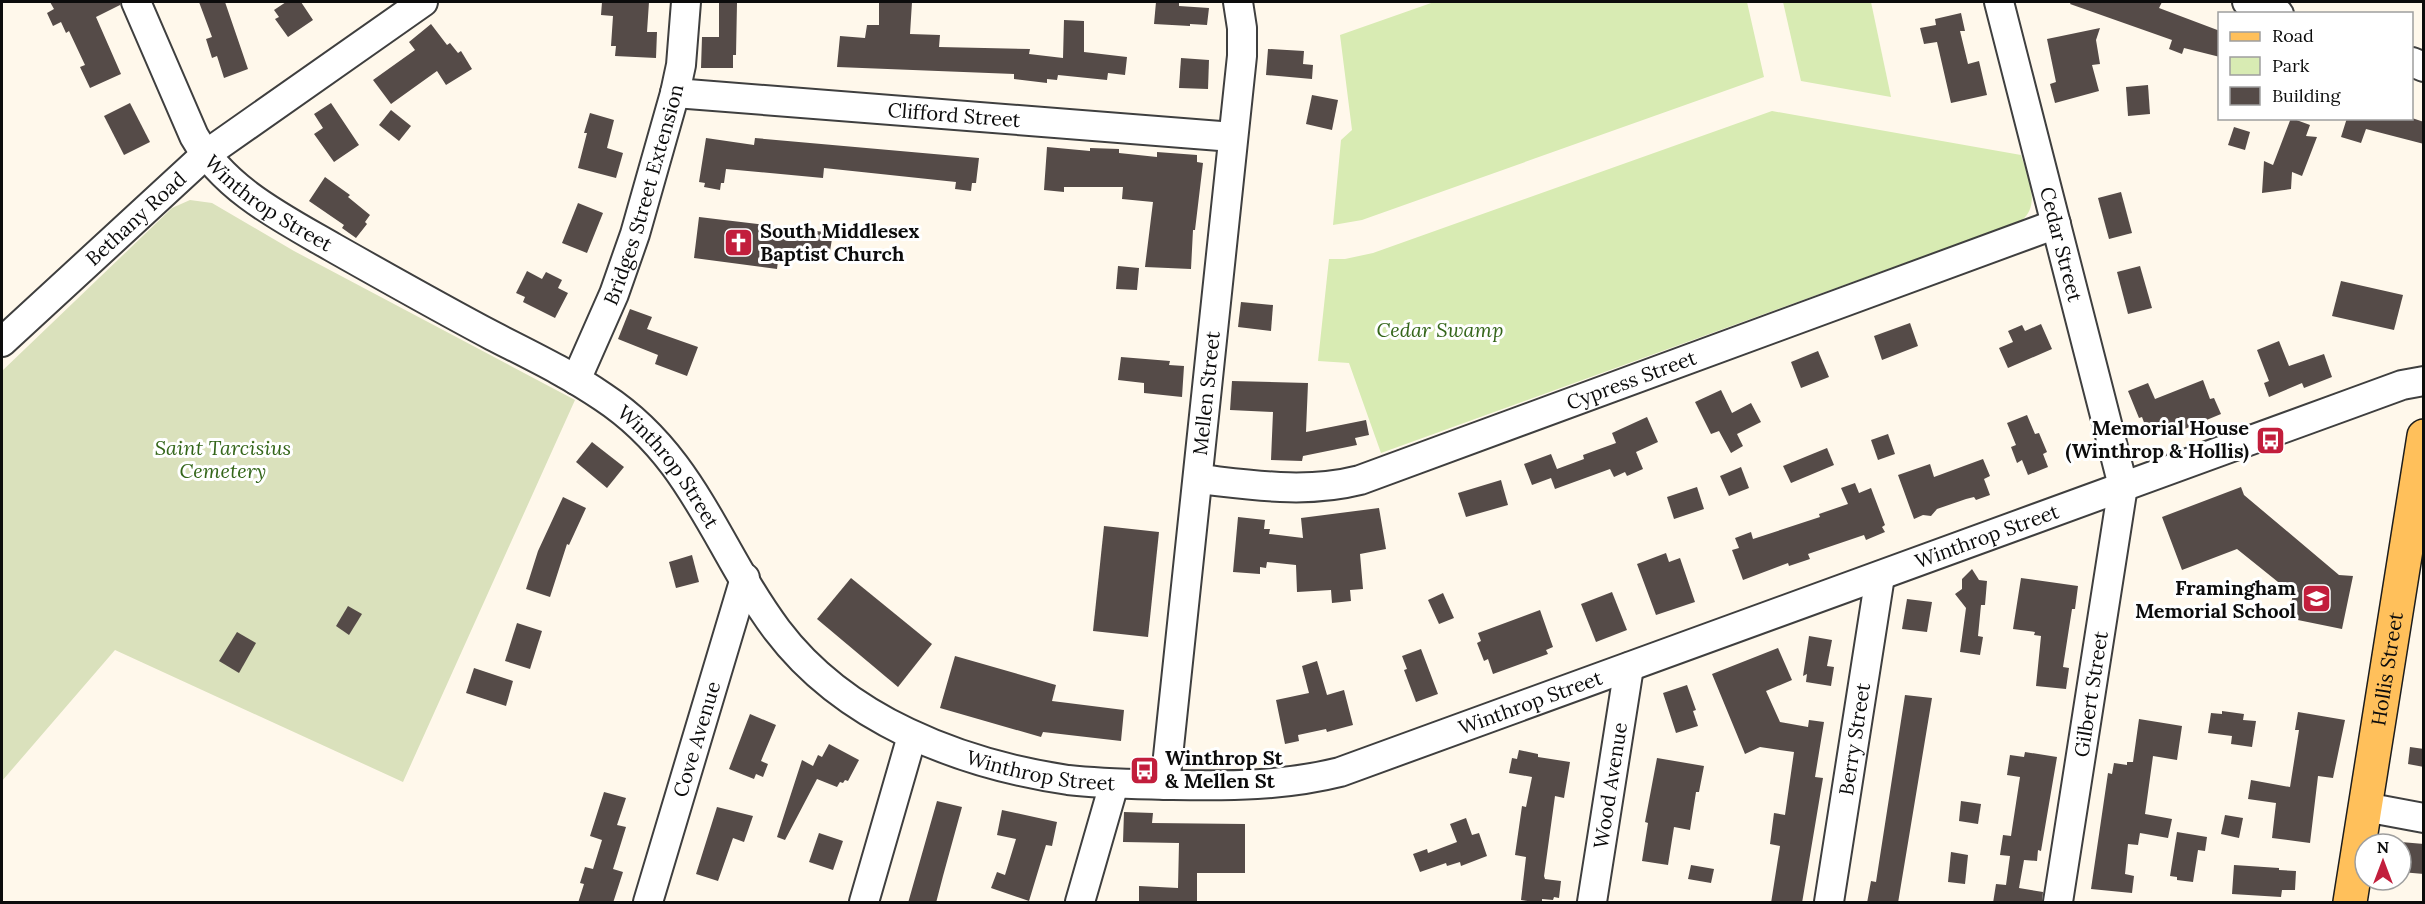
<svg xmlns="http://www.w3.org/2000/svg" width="2425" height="904" font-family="Lora,serif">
	<rect width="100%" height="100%" fill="#fff8eb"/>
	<g fill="#d8ebb3">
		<path d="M1434 2H1747L1764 77 1362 220 1333 225 1341 140 1352 130 1340 35Z"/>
		<path d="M1783 2H1871L1891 97 1801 81Z"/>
		<path d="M1772 111 2021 155C2027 175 2042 205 2021 221L1381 453 1349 363 1318 361 1329 259H1345L1373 253Z"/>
	</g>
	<path fill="#dae1bc" d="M190 200 212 203 294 251 575 400 403 782 115 650 2 781V371L172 208Z"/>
	<g fill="#554b48">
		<path d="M50 2H120V5L96 17 121 74 90 88 80 67 85 65 69 31 66 33 61 22 53 26 47 13 54 9Z"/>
		<path d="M199 2H225L248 69 224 78 217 56 212 58 206 39 212 37Z"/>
		<path d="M286 2H301L313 20 288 37 275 19 279 17 274 10Z"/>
		<path d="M602 2H649L647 32H657L656 58 615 56 616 46H611L613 16 601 15Z"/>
		<path d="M879 2H912L910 34 940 35 939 47 1030 49 1029 54 1063 58 1064 20 1084 21V52L1127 57 1125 75 1108 73 1107 80 1058 75 1057 80 1047 79V83L1014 79V74L837 67 840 36 865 38 867 25H879Z"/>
		<path d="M1156 2H1179V6L1209 8 1207 25 1190 24V26L1154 24Z"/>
		<path d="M2071 2H2162L2159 8 2220 31V57L2184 48 2182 54 2169 49 2172 40 2070 4Z"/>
		<path d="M719 3H737L736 55H733V68H701L702 37H719Z"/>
		<path d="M1961 13 1965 31H1960L1968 64 1979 61 1987 95 1951 103 1937 42 1924 44 1920 28 1936 25 1935 19Z"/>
		<path d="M431 24 447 45 450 43 458 53 461 51 472 69 446 85 437 71 391 104 373 80 415 50 409 42Z"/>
		<path d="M2100 28 2096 40 2100 64 2092 65 2099 91 2055 103 2050 84 2056 82 2047 39Z"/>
		<path d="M1268 49 1304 51 1303 64 1313 65 1312 79 1266 75Z"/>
		<path d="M1181 58 1209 60 1208 89 1179 88Z"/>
		<path d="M2148 85 2150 114 2128 116 2126 87Z"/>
		<path d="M1312 95 1338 100 1332 130 1306 124Z"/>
		<path d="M130 103 150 142 124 155 104 116Z"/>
		<path d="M331 103 359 145 334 162 314 134 323 128 314 114Z"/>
		<path d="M391 110 411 126 399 141 379 125Z"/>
		<path d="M590 113 614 120 607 148 623 153 616 178 578 168 587 133H584Z"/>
		<path d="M2291 118 2310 125 2306 136 2317 137 2302 176 2292 172 2291 189 2262 193 2264 161 2273 165Z"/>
		<path d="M2347 118H2412L2424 122V144L2366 129 2361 143 2341 137Z"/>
		<path d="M2234 127 2250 132 2245 150 2228 145Z"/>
		<path d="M706 138 754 145 755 138 979 158 976 183H972L971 191 955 189 956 182 824 168 823 178 726 169 724 183H721L720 190 704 187 705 183 699 182Z"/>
		<path d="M1047 147 1090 151V148L1119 149V153L1157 157V152L1197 155V162L1203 163 1195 230H1193L1191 269 1145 267 1153 202 1122 199 1123 187H1064V192L1044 190Z"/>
		<path d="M325 177 350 195 348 197 370 215 365 222 367 224 356 238 342 228 344 225 309 201Z"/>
		<path d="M2121 192 2132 233 2109 239 2098 198Z"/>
		<path d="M578 203 603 213 587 253 562 243Z"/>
		<path d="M699 217 833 233 829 257 783 251 782 262 778 261 777 269 694 258Z"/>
		<path d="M1118 266 1139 268 1137 290 1116 289Z"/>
		<path d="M2140 266 2152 308 2128 314 2117 272Z"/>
		<path d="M527 271 542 279 546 272 562 280 558 288 568 293 555 318 523 302 525 297 516 293Z"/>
		<path d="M2341 281 2403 295 2394 330 2332 316Z"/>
		<path d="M1241 302 1273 305 1271 331 1238 327Z"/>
		<path d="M630 309 652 317 647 329 698 347 687 376 655 364 658 355 618 339Z"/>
		<path d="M1910 323 1918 346 1882 360 1874 336Z"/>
		<path d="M2041 324 2052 349 2008 368 1999 348 2013 342 2008 331 2022 325 2025 331Z"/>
		<path d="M2279 341 2289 366 2324 354 2332 377 2304 388 2302 383 2269 397 2264 383 2269 381 2257 350Z"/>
		<path d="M1818 351 1829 377 1801 388 1791 362Z"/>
		<path d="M1121 357 1170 361 1169 365 1184 366 1182 397 1144 393V383L1118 380Z"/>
		<path d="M2203 380 2210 399 2214 398 2221 414 2163 438 2160 431 2149 436 2142 417 2139 418 2128 391 2148 383 2155 399Z"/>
		<path d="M1232 381 1308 383 1306 432 1366 420 1369 435 1355 438 1357 445 1303 456 1302 461 1271 460 1273 412 1230 410Z"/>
		<path d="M1721 390 1732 413 1751 403 1761 422 1737 434 1743 446 1731 453 1719 431 1711 434 1695 402Z"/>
		<path d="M2027 415 2035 434 2039 433 2047 452 2043 454 2048 467 2028 475 2022 460 2017 463 2011 447 2016 445 2007 423Z"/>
		<path d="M1647 417 1658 442 1636 452 1643 469 1627 476 1625 472 1614 477 1610 469 1555 489 1551 478 1532 485 1524 464 1551 454 1557 469 1584 459 1583 455 1616 443 1612 433Z"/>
		<path d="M1888 434 1895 454 1878 460 1871 440Z"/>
		<path d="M592 442 624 467 607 488 576 462Z"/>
		<path d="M1827 448 1834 465 1791 483 1783 466Z"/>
		<path d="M1983 459 1990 476 1984 479 1990 495 1976 500 1974 497 1966 499 1937 509 1931 516 1923 515 1914 519 1898 475 1930 464 1934 477Z"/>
		<path d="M1741 467 1749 488 1729 496 1720 476Z"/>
		<path d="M1501 480 1508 505 1466 517 1458 493Z"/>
		<path d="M1855 483 1859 493 1871 488 1885 525 1882 527 1885 532 1866 540 1864 535 1808 554 1810 559 1789 566 1788 563 1743 580 1732 550 1739 548 1735 538 1751 532 1753 539 1820 517 1819 514 1848 504 1841 488Z"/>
		<path d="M1697 487 1704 509 1674 519 1667 497Z"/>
		<path d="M2241 487 2244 495 2339 575 2353 576 2342 629 2288 618 2293 594 2237 549 2182 570 2162 517Z"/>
		<path d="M563 497 586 508 569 545 567 544 550 597 526 589 538 551Z"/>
		<path d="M1379 508 1386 549 1360 554 1363 589 1350 590 1351 601 1332 603 1331 590 1297 592 1296 565 1267 562 1266 568 1260 567V574L1233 572 1238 517 1265 520 1264 529H1270L1269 534 1303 538 1301 518Z"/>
		<path d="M1104 526 1159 532 1148 637 1093 631Z"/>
		<path d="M1666 553 1669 562 1680 558 1695 602 1656 615 1637 564Z"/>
		<path d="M692 555 699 582 676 588 669 562Z"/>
		<path d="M1972 569 1979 580 1987 581 1985 605H1981L1978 636 1983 637 1980 655 1960 652 1966 608 1955 594 1962 589V579Z"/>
		<path d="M851 578 932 644 898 687 817 619Z"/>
		<path d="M2021 578 2078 586 2075 609H2072L2063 667 2069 668 2066 689 2036 686 2041 636 2034 635 2035 632 2013 629Z"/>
		<path d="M1612 592 1627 630 1596 642 1581 604Z"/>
		<path d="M1443 593 1454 618 1439 624 1428 600Z"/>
		<path d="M1907 599 1932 602 1927 632 1902 629Z"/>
		<path d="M348 606 362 614 349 635 336 626Z"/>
		<path d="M1540 610 1553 647 1546 650 1548 654 1493 674 1488 659 1484 661 1477 643 1481 641 1478 633Z"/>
		<path d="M517 623 542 631 530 669 505 661Z"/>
		<path d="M237 632 256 643 239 673 219 661Z"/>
		<path d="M1809 636 1832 640 1827 666 1834 667 1831 686 1806 682 1807 674 1803 676Z"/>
		<path d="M1778 648 1792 680 1766 691 1780 722 1808 727 1809 720 1824 722 1815 777 1823 778 1802 903H1771L1780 846 1770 844 1774 813 1785 815 1794 752 1760 747 1745 754 1712 674Z"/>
		<path d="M1421 649 1438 694 1416 702 1404 670 1407 669 1402 656Z"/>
		<path d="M955 656 1056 685 1052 701 1124 710 1121 741 1043 732 1041 737 940 708Z"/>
		<path d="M1317 661 1327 695 1344 690 1353 725 1327 732 1326 729 1298 735 1299 741 1285 744 1276 700 1309 693 1302 666Z"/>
		<path d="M474 668 513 681 506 706 466 693Z"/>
		<path d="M1687 685 1696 710 1693 711 1698 726 1676 733 1663 693Z"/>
		<path d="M1905 695 1932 698 1898 903H1867L1871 881 1876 882Z"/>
		<path d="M2222 711 2244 714 2243 720 2256 721 2252 747 2231 744 2232 736 2208 733 2211 713 2222 714Z"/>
		<path d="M2298 712 2345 720 2333 778 2318 776 2310 843 2272 838 2276 803 2248 799 2251 780 2290 787 2299 730H2295Z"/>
		<path d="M750 714 776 725 761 761 768 764 763 777 756 774 754 779 729 769Z"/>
		<path d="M2139 719 2182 726 2177 760 2153 756 2145 814 2172 819 2168 838 2140 833 2138 845 2128 844 2125 874 2134 876 2132 893 2091 889 2108 773 2112 774 2114 763 2127 765V762H2133Z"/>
		<path d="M829 744 859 760 848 781 845 780 843 783 840 782 837 787 817 779 785 840 777 837 802 760 813 766 818 755 822 757Z"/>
		<path d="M2410 747 2424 749V767L2408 764Z"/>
		<path d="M1519 750 1538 754V757L1570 762 1564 798 1555 796 1544 876 1545 879 1561 881 1559 898 1554 897 1553 900 1542 899V903L1521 900 1526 857 1515 855 1522 806 1526 807 1532 777 1509 773 1512 758 1517 759Z"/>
		<path d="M2025 752 2057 757 2041 851 2038 850 2037 861 2024 860 2019 888 2043 892 2042 903H1993L1996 884 2006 885 2010 856 2000 855 2003 835 2011 836 2020 777 2007 775 2010 755 2024 757Z"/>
		<path d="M1657 758 1704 766 1699 792H1696L1690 830 1674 827 1668 865 1642 861 1648 823 1645 822Z"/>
		<path d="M604 792 626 798 617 825 626 827 613 869 623 872 613 903H578L584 884 580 883 585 867 593 869 602 840 590 836Z"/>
		<path d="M937 801 962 807 943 876 936 903H908Z"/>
		<path d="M1961 801 1981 804 1978 824 1959 821Z"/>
		<path d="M717 807 753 816 744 842 733 838 718 881 696 874Z"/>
		<path d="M1002 810 1057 822 1052 846 1046 845 1029 901 991 888 997 872 1005 875 1016 839 997 835Z"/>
		<path d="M1124 812 1153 813 1152 823 1245 824V873H1197V903H1139V886L1178 888 1179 843 1123 842Z"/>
		<path d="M2225 815 2243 818 2239 838 2221 834Z"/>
		<path d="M1466 818 1472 835 1479 833 1487 856 1461 866 1460 862 1447 866 1446 863 1420 872 1413 854 1427 849 1428 853 1457 842 1450 824Z"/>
		<path d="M2177 832 2207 837 2205 851 2198 850 2193 882 2177 880V877L2170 876Z"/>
		<path d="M819 833 843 841 833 870 809 862Z"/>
		<path d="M2401 842 2424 844V874L2401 872Z"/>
		<path d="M1951 852 1968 855 1965 884 1948 882Z"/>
		<path d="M1691 865 1714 869 1711 883 1688 879Z"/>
		<path d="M2234 865 2279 868V870L2296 871 2295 890H2282L2281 897 2232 894Z"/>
	</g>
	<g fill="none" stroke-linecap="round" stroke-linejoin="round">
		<defs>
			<g id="minor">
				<path id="s1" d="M136 2 194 136C225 190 282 218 334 248 387 278 440 308 493 336 530 355 568 373 603 397 694 457 716 548 777 630 845 720 960 764 1068 780 1103 784 1138 784 1173 785 1230 786 1284 786 1340 772L2350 404 2402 385 2424 381"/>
				<path id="s2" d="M1999 2 2123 486 2058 902"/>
				<path d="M2247 2 2279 14"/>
				<path d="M2412 62 2424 67"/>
				<path id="s3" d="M675 93 1233 137"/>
				<path id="s4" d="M2 342 205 155 423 2"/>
				<path id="s5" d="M576 380 614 294 635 234 675 93 681 65 686 2"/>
				<path id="s6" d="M1198 479C1253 485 1305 494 1360 480L2056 224"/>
				<path id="s7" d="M1165 785 1242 56V28L1238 2"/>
				<path d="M2365 807 2424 818"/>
				<path id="s8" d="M648 902 745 578"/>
				<path d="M864 902 912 736"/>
				<path d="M1080 902 1114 784"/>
				<path id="s9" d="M1592 902 1629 667"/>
				<path id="s10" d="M1829 902 1880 576"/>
			</g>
			<g id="major">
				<path id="s11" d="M2350 902 2424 436"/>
			</g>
		</defs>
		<use href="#minor" stroke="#3f3f3f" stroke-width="32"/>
		<use href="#major" stroke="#1d1d1d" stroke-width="36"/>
		<use href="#minor" stroke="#fff" stroke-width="28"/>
		<use href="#major" stroke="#ffc05b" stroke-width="33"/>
	</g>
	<defs>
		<symbol id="church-square" viewBox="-11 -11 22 22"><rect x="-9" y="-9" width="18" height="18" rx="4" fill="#c21e3c" stroke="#fff"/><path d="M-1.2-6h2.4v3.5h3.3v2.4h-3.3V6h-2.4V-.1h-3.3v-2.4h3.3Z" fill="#fff"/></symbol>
		<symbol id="bus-square" viewBox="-11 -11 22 22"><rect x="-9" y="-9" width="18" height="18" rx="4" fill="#c21e3c" stroke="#fff"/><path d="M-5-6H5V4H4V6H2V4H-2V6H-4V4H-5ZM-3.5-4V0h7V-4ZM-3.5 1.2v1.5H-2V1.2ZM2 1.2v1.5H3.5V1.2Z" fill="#fff"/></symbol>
		<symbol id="school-square" viewBox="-11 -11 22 22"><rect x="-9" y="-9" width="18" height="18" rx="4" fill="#c21e3c" stroke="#fff"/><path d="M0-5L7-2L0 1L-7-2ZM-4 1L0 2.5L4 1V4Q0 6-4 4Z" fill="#fff"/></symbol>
	</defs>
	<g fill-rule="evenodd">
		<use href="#church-square" x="722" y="226" width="33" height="33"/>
		<use href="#bus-square" x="2254" y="424" width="33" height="33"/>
		<use href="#school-square" x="2300" y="582" width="33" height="33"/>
		<use href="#bus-square" x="1128" y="754" width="33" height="33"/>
	</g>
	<g text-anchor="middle" stroke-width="6" stroke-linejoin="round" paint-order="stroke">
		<g font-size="20" fill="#0c0c0c" stroke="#fff">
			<text dy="7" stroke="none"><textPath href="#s3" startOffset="280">Clifford Street</textPath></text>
			<text dy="7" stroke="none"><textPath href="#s5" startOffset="198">Bridges Street Extension</textPath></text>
			<text dy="7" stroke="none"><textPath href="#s1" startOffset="248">Winthrop Street</textPath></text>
			<text dy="7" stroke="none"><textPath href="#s4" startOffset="182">Bethany Road</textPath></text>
			<text dy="7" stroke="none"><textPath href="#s2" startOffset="250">Cedar Street</textPath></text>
			<text dy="7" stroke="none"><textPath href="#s6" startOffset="452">Cypress Street</textPath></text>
			<text dy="7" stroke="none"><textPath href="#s7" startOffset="394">Mellen Street</textPath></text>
			<text dy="7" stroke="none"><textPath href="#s1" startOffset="732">Winthrop Street</textPath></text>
			<text dy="7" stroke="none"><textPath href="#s1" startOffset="2226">Winthrop Street</textPath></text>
			<text dy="7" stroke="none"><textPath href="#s11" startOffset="236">Hollis Street</textPath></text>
			<text transform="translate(2091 694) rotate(-81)" y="7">Gilbert Street</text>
			<text dy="7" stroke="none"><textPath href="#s1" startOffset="1740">Winthrop Street</textPath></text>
			<text dy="7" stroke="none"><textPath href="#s10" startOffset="165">Berry Street</textPath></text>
			<text dy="7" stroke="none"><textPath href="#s8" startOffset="170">Cove Avenue</textPath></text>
			<text dy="7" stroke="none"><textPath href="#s1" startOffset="1236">Winthrop Street</textPath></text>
			<text dy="7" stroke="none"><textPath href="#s9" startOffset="118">Wood Avenue</textPath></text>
		</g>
		<g font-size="20" font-weight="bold" fill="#0c0c0c" stroke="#fff" text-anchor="start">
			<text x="760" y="238">South Middlesex<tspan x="760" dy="23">Baptist Church</tspan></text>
			<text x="2249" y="435" text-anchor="end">Memorial House<tspan x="2249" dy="23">(Winthrop &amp; Hollis)</tspan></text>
			<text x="2296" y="595" text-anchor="end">Framingham<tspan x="2296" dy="23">Memorial School</tspan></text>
			<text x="1165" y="765">Winthrop St<tspan x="1165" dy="23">&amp; Mellen St</tspan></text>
		</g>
		<g font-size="20" font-style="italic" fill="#34661a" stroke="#fff">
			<text x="1440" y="337">Cedar Swamp</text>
			<text x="223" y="455">Saint Tarcisius<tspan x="223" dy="23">Cemetery</tspan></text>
		</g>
	</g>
	<rect width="2425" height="904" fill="none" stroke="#0c0c0c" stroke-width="6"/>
	<rect x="2218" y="12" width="195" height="108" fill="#ffffff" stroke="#9e9e9e" stroke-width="1.5"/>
	<rect x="2230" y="32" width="30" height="9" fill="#ffc05b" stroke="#9e9e9e" stroke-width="1.5"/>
	<text x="2272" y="42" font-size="18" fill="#0c0c0c">Road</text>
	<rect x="2230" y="57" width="30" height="18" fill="#d8ebb3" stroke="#9e9e9e" stroke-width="1.5"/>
	<text x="2272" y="72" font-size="18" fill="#0c0c0c">Park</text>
	<rect x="2230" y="87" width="30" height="18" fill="#554b48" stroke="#9e9e9e" stroke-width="1.5"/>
	<text x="2272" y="102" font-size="18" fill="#0c0c0c">Building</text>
	<g transform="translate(2383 862)"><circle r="28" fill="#ffffff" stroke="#9e9e9e" stroke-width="1.5"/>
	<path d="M0-4.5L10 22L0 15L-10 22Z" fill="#c21e3c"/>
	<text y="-9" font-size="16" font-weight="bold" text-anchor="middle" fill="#0c0c0c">N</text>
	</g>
</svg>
